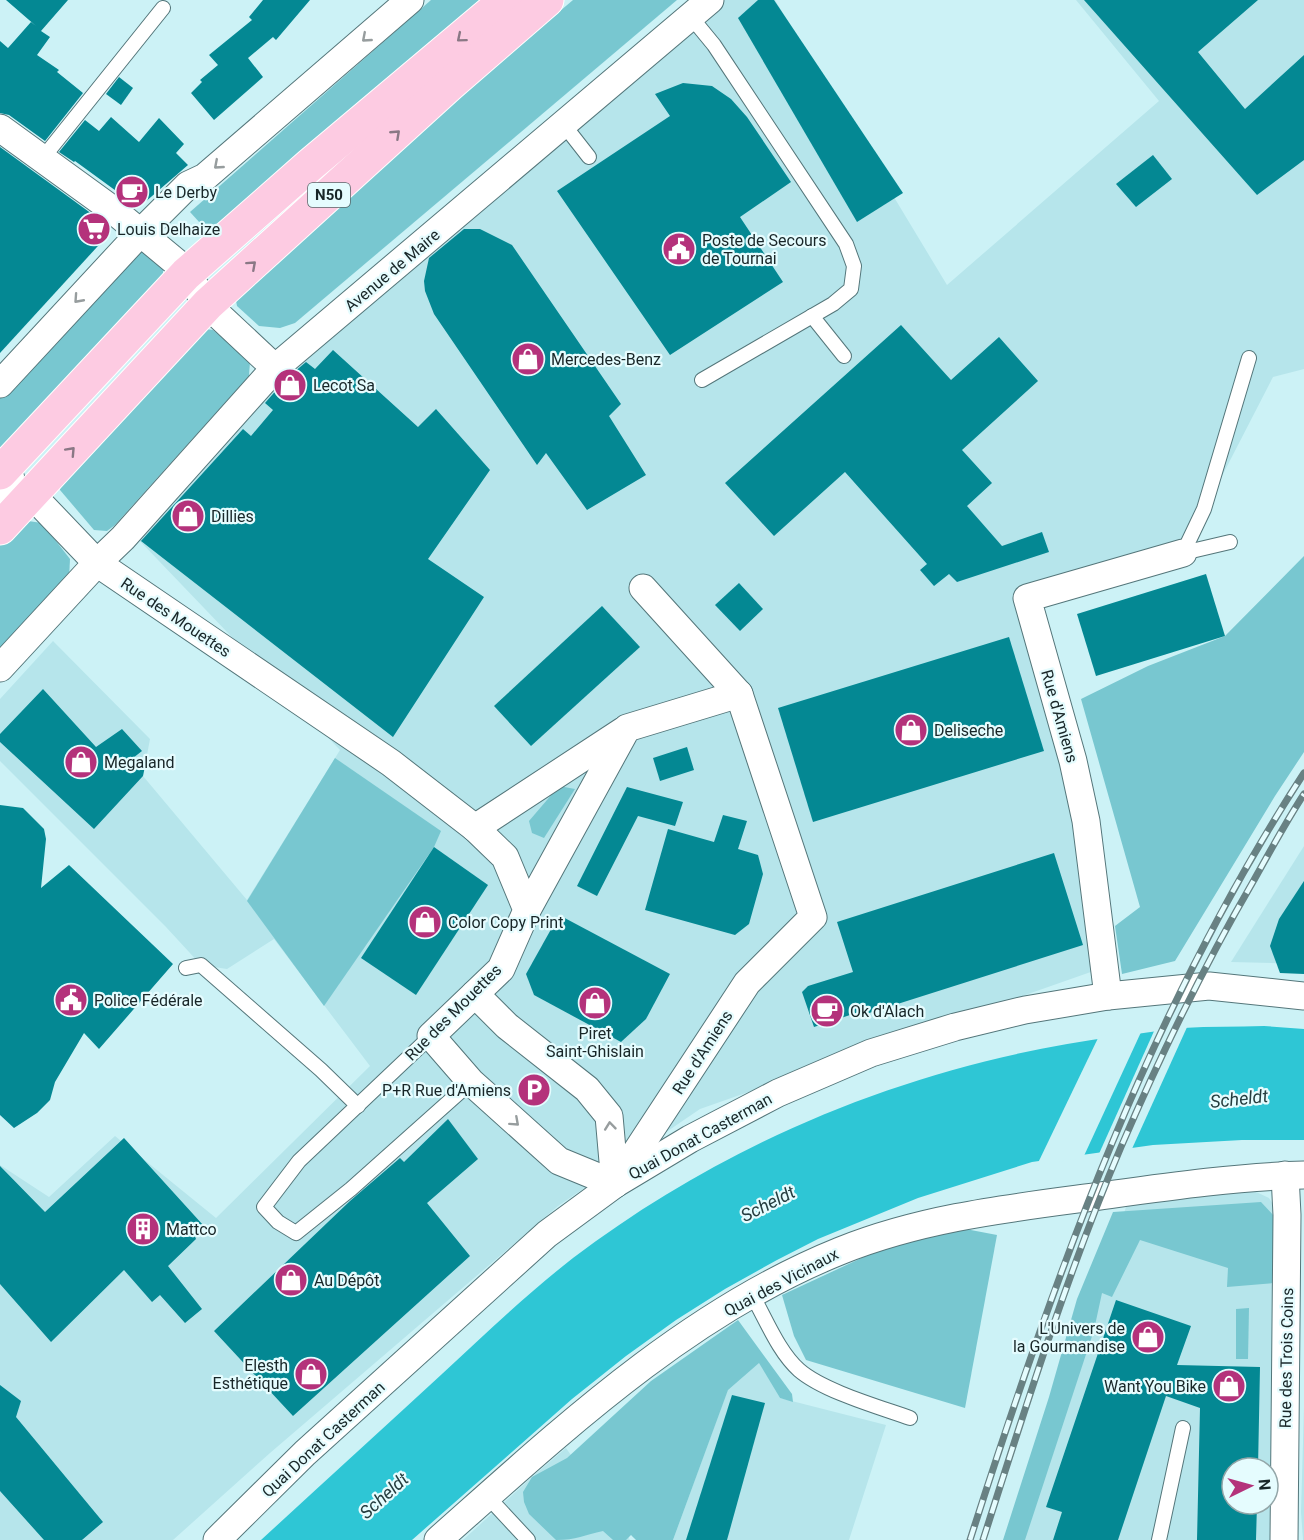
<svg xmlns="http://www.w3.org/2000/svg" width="1304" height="1540" font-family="Roboto,sans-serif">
	<rect width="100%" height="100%" fill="#ccf2f6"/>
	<g fill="#b6e5eb" fill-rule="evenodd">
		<path d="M725 0H775L947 285 1159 101 1076 0H1304V369L1273 377 1187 544 1027 598 1105 967 700 1109 558 1206 270 1453 173 1540H0V1165L49 1197 115 1136 216 1218 370 1066 274 939 227 969 201 965 166 927 0 761V699L53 641 150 739 143 776 247 900 340 750 136 537 283 375Z"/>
		<path d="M1304 846V964L1231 962Z"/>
		<path d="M1252 1190 1269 1198 1276 1209 1272 1540H1018L1127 1204ZM1232 1468H1268V1504H1232Z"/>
		<path d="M759 1362 780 1398 886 1425 849 1540H673L728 1389Z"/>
		<path d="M1304 1407V1540H1303L1301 1512Z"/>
		<path d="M566 1448 630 1540H463L532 1477Z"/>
	</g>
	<g fill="#78c7d0">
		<path d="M431 0H489L211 235 190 212Z"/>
		<path d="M573 0H677L295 323 280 328 259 326 237 306 235 295 237 286Z"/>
		<path d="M142 248 163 265V279L0 459V396Z"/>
		<path d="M198 328 213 330 250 361 249 376 115 525 107 531 94 530 60 490 61 478Z"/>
		<path d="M21 520 42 523 70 559 69 579 0 653V539Z"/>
		<path d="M1304 556V752L1275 796 1175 961 1122 974 1115 926 1140 907 1081 699 1148 666 1225 636Z"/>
		<path d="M335 758 441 831 434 847 324 1006 247 901Z"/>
		<path d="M559 786 575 789 544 838 532 833 529 821Z"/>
		<path d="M1261 1202 1275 1217 1274 1283 1227 1287 1228 1268 1140 1240 1112 1297 1102 1293 1094 1330 1025 1540H1003L1049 1397 1077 1299 1113 1212Z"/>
		<path d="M955 1227 997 1235 965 1408 806 1360 794 1336 782 1295 883 1248Z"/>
		<path d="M1249 1308 1248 1359H1236V1309Z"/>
		<path d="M738 1320 792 1394 793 1402 780 1398 759 1363 728 1390 673 1540H636L631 1535 626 1540H613L603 1531C585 1535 576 1540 556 1540L529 1514 524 1502 523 1492 532 1477 567 1458 651 1381Z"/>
	</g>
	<path fill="#2ec6d5" d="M1264 1026 1304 1029V1140H1242L1153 1145 1032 1162 918 1198 818 1239 777 1260 725 1289 676 1320 626 1356 572 1399 412 1540H261C321 1485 382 1429 442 1374 485 1334 527 1294 573 1258 733 1137 920 1062 1119 1036 1140 1034 1161 1030 1183 1028 1210 1026 1237 1027 1264 1026Z"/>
	<g fill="#ccf2f6">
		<path d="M1188 1025 1131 1151 1098 1156 1155 1029Z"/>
		<path d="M1142 1030 1083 1158 1037 1165 1099 1036Z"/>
	</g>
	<g fill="#048893">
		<path d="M6 0H68L41 31 50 37 37 55 59 70 57 72 83 93 45 141 9 115 0 113V41L8 48 31 22 36 26Z"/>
		<path d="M263 0H310L276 40 273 37 248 58 263 77 214 120 191 93 202 82 200 80 218 65 209 55 252 20 249 17Z"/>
		<path d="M758 0H774L903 193 857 222 738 18Z"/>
		<path d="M1084 0H1258L1198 52 1245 109 1304 55V160L1257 195Z"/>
		<path d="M119 77 133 88 121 105 106 94Z"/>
		<path d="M683 83 712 86 731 99 747 117 791 182 740 217 783 282 670 355 557 191 670 116 655 94Z"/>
		<path d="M111 117 139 142 159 118 184 144 176 153 188 165 144 203 134 204 75 161 74 162 59 152 85 120 99 131Z"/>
		<path d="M0 147 103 222 108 226V235L0 353Z"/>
		<path d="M1153 155 1172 179 1136 207 1116 184Z"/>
		<path d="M464 229H480L512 245 621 404 609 416 646 475 587 510 546 453 537 465 434 314 425 291 424 281 429 258Z"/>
		<path d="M901 325 951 380 999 337 1038 381 962 450 992 483 967 506 1002 546 1042 532 1049 552 957 582 949 574 934 586 920 570 927 564 845 472 774 536 725 483Z"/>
		<path d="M333 350 418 427 436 409 490 470 428 559 484 597 393 737 141 541 243 429 251 436 273 410 265 403 286 379 306 362 315 369Z"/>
		<path d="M1206 574 1225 636 1096 676 1077 614Z"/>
		<path d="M739 583 763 609 740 631 715 605Z"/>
		<path d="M602 606 640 647 531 746 494 706Z"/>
		<path d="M1009 637 1044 751 813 822 778 708Z"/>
		<path d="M43 689 96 747 122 729 142 751 133 758 145 766 143 776 94 829 0 742V734Z"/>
		<path d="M687 747 694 770 660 781 653 758Z"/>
		<path d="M627 787 683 802 675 826 638 816 597 896 577 886Z"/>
		<path d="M0 805 23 808 44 829 46 839 41 888 69 865 173 964 99 1049 84 1033 55 1082 50 1100 37 1113 14 1128 0 1115Z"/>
		<path d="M723 815 747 821 738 849 758 855 763 874 749 924 735 935 645 910 668 829 714 842Z"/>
		<path d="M434 847 488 885 416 995 361 958Z"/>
		<path d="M1054 853 1083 945 866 1014 865 1010 814 1027 802 992 808 986 853 972 837 922Z"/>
		<path d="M1304 881V974L1280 973 1270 946 1279 919Z"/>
		<path d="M559 915 670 974 646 1019 621 1042 534 995 526 974Z"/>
		<path d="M448 1119 478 1159 427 1203 470 1256 293 1416 214 1331 350 1201 400 1158 404 1162Z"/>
		<path d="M124 1138 203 1225 194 1234 196 1239 168 1266 202 1309 185 1323 160 1295 152 1302 124 1270 51 1342 0 1284V1166L45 1212Z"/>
		<path d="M1116 1300 1191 1326 1177 1365 1260 1367 1258 1468H1232V1504H1257L1256 1540H1197L1200 1408 1166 1396 1118 1540H1053L1062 1512 1046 1507Z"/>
		<path d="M0 1385 21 1401 16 1417 103 1522 82 1540H44L0 1491Z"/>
		<path d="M732 1395 765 1403 727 1540H686Z"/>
	</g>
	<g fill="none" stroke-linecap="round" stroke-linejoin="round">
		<defs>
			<g id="service">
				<path d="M691 17 714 45 846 244 854 266 851 289 833 304 702 380"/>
				<path d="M564 125 589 157"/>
				<path d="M42 159 163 8"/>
				<path d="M812 316 844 356"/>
				<path d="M0 495 17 476"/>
				<path d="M1183 553 1204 509 1249 358"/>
				<path d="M1183 553 1230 542"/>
				<path d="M186 968 201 965 321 1070 358 1106"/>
				<path d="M431 1036 299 1161 264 1207 278 1222 296 1233 351 1189 471 1082"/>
				<path d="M752 1295C766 1319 778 1351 799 1370 823 1391 879 1407 910 1418"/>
				<path d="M488 1497 528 1540"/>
				<path d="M1159 1540 1183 1428"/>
			</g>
			<g id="minor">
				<path d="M0 128 113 210 177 263 214 311 275 368"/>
				<path d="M0 384 141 232 188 185 205 177 410 0"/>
				<path d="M31 494 97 563 391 763 475 828 505 857 527 910 501 969 431 1036 471 1082 559 1161 615 1184"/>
				<path d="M0 668 97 563 123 538 275 368 710 0"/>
				<path d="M475 828 623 731"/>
				<path d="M527 910 627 728 739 694"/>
				<path d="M475 994 507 1026 587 1089 609 1116 615 1184"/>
				<path d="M1108 996 1086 821 1073 761 1027 598 1183 553"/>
				<path d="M619 1178 747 983 813 917 739 694 643 588"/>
				<path d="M217 1540 305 1453 547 1234 615 1184 690 1139 778 1093 871 1053 955 1027 1025 1010 1108 996 1209 986 1304 996"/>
				<path d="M438 1540C560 1432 686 1313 840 1251 919 1219 1002 1209 1086 1198 1159 1188 1231 1177 1304 1175"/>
				<path d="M1284 1540 1287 1215 1285 1175"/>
			</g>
			<g id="primary">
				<path d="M0 473 186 274 310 165 506 0"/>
				<path d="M0 528 208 304 449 85 547 0"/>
			</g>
		</defs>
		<use href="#service" stroke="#54767a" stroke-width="16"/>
		<use href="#minor" stroke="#54767a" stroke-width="29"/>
		<use href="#primary" stroke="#fff" stroke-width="35"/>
		<use href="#service" stroke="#fff" stroke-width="14"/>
		<use href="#minor" stroke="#fff" stroke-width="27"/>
		<use href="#primary" stroke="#fdcbe2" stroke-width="33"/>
		<defs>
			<g id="rail">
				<path d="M970 1540C1055 1274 1150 1009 1304 773"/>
				<path d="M983 1540C1025 1409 1067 1274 1121 1147 1160 1056 1204 966 1254 880 1270 851 1286 822 1304 794"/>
			</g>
		</defs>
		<use href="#rail" stroke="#688183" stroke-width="7"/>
		<use href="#rail" stroke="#e5fcfe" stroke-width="4.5" stroke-dasharray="14" stroke-linecap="butt"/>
	</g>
	<defs><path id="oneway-chevron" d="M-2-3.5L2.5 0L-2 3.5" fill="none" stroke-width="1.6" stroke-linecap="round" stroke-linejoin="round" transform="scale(1.5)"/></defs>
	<g stroke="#979d9e">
		<use href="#oneway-chevron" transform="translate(366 38) rotate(139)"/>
		<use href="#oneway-chevron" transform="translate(218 165) rotate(139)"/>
		<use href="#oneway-chevron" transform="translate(78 299) rotate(132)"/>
		<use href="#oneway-chevron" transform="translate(515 1122) rotate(42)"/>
		<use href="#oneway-chevron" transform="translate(610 1126) rotate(-96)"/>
	</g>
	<g stroke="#8a7885">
		<use href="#oneway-chevron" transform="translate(461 38) rotate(140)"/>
		<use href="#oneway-chevron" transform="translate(396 134) rotate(-43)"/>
		<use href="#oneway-chevron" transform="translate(252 265) rotate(-42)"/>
		<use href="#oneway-chevron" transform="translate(71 451) rotate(-47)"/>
	</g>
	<defs>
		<symbol id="cafe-disc" viewBox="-11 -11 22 22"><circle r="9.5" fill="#b4327b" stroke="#e5fcfe"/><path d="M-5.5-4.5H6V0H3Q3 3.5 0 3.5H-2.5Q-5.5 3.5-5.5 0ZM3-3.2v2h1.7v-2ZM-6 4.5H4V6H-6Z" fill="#fff"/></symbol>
		<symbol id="supermarket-disc" viewBox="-11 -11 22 22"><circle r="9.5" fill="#b4327b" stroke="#e5fcfe"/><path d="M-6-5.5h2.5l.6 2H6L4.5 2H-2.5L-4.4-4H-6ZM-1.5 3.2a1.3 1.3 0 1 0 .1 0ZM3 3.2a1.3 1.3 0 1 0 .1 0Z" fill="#fff"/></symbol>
		<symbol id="civic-disc" viewBox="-11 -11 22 22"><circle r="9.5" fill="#b4327b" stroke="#e5fcfe"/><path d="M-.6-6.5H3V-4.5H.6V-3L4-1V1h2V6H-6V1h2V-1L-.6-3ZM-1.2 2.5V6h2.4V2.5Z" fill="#fff"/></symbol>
		<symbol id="shop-disc" viewBox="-11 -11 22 22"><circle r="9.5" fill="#b4327b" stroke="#e5fcfe"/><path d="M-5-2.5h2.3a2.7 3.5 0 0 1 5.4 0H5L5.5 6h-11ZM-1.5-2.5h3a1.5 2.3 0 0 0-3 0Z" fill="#fff"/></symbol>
		<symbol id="parking-disc" viewBox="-11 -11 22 22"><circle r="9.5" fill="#b4327b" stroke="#e5fcfe"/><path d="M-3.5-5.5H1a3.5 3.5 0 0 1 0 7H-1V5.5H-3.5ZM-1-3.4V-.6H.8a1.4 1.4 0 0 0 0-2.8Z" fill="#fff"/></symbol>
		<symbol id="building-disc" viewBox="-11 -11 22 22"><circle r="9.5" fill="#b4327b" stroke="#e5fcfe"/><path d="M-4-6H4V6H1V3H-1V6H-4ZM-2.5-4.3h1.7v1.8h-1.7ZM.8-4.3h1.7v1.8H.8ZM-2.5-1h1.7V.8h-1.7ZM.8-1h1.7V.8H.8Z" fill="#fff"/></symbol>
	</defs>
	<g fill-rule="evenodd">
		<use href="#cafe-disc" x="113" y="173" width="38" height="38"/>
		<use href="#supermarket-disc" x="75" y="210" width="38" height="38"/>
		<use href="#civic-disc" x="660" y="230" width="38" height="38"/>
		<use href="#shop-disc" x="509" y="340" width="38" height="38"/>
		<use href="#shop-disc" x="271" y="366" width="38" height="38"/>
		<use href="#shop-disc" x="169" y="497" width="38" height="38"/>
		<use href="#shop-disc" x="892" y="711" width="38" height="38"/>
		<use href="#shop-disc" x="62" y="743" width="38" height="38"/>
		<use href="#shop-disc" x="406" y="903" width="38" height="38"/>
		<use href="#civic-disc" x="52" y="981" width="38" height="38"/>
		<use href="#shop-disc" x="576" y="984" width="38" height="38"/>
		<use href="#cafe-disc" x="808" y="992" width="38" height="38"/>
		<use href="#parking-disc" x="515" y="1071" width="38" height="38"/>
		<use href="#building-disc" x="124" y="1210" width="38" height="38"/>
		<use href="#shop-disc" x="272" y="1261" width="38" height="38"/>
		<use href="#shop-disc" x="1129" y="1318" width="38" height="38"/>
		<use href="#shop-disc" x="292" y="1355" width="38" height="38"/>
		<use href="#shop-disc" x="1210" y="1367" width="38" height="38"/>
	</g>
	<g text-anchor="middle" stroke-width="4.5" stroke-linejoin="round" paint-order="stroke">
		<rect fill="#e5fcfe" stroke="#566668" stroke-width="1.5" x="308" y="183" width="42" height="24" rx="4.5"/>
		<g font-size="15" font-weight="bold" fill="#182628">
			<text x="329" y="200">N50</text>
		</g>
		<g font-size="16" fill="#182628" stroke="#e5fcfe" text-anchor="start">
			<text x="155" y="198">Le Derby</text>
			<text x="117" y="235">Louis Delhaize</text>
			<text x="702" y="246">Poste de Secours<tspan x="702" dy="18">de Tournai</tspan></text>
			<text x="551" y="365">Mercedes-Benz</text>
			<text x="313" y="391">Lecot Sa</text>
			<text x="211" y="522">Dillies</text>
			<text x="934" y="736">Deliseche</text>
			<text x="104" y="768">Megaland</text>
			<text x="448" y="928">Color Copy Print</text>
			<text x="94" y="1006">Police Fédérale</text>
			<text x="850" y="1017">Ok d'Alach</text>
			<text x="595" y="1039" text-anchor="middle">Piret<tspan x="595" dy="18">Saint-Ghislain</tspan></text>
			<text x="511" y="1096" text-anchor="end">P+R Rue d'Amiens</text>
			<text x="166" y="1235">Mattco</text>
			<text x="314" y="1286">Au Dépôt</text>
			<text x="1125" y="1334" text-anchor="end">L'Univers de<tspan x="1125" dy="18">la Gourmandise</tspan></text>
			<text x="288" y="1371" text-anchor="end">Elesth<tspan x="288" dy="18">Esthétique</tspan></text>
			<text x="1206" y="1392" text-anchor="end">Want You Bike</text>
		</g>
		<g font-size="16" fill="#182628" stroke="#e5fcfe">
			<text transform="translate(392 270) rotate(-40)" y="6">Avenue de Maire</text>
			<text transform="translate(176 617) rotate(34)" y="6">Rue des Mouettes</text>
			<text transform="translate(1060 716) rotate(74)" y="6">Rue d'Amiens</text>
			<text transform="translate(453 1012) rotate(-45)" y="6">Rue des Mouettes</text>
			<text transform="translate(702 1052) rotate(-57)" y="6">Rue d'Amiens</text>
			<text transform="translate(700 1136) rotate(-29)" y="6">Quai Donat Casterman</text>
			<text transform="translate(781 1282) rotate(-28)" y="6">Quai des Vicinaux</text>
			<text transform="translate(1286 1358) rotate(-89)" y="6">Rue des Trois Coins</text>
			<text transform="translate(323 1439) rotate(-43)" y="6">Quai Donat Casterman</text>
		</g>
		<g font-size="18" font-style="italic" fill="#253d3f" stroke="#e5fcfe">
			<text transform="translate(1239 1099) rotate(-6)" y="6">Scheldt</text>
			<text transform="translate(768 1204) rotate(-27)" y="6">Scheldt</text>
			<text transform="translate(384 1496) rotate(-42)" y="6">Scheldt</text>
		</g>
	</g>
	<g transform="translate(1250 1486) rotate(85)"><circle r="28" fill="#e5fcfe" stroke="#93a6a8" stroke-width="1.5"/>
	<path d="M0-4.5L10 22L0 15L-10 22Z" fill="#b4327b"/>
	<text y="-9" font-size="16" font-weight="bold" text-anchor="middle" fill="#182628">N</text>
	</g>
</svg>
